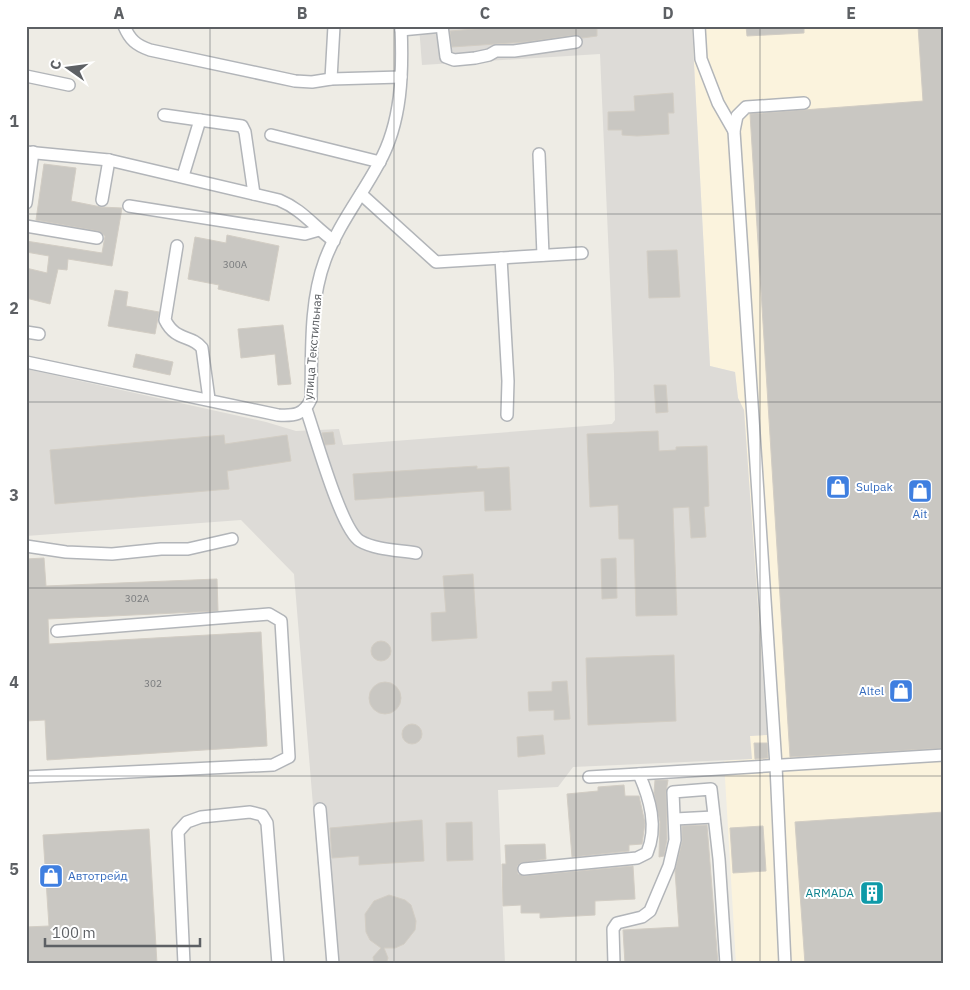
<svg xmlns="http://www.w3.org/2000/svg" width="970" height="990" font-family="'IBM Plex Sans',sans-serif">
	<rect width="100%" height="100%" fill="#eeece5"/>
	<path fill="#fbf3dd" d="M692 26H944V964H736L724 761 751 759 750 736 767 734 744 410 738 398 735 372 710 366Z"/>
	<path fill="#dddbd7" d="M419 26H692L710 366 735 372 738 398 744 410 767 735 750 736 752 759 573 767 558 787 498 790 505 964H326L294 574 241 520 26 536V369L266 422 296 431 339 429 343 445 612 424 615 420 614 374 600 54 422 65Z"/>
	<g fill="#c9c7c2" stroke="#d2cdc4">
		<path d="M511 26H597V36L582 38 575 35 526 42 452 47 450 31Z"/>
		<path d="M746 26H804V33L747 36Z"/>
		<path d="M918 26H944V748L790 757 750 114 923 101Z"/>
		<path d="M673 93 674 113H668L669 134 637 136 622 135V130H608V112L635 111 634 96Z"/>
		<path d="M44 164 76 168 71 201 101 207 122 208 112 266 68 259 67 270 58 269 50 304 26 298V268L47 273 49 256 26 252V241L102 253 105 236 98 231 36 220Z"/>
		<path d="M227 235 279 246 269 301 218 289 219 285 188 279 195 237 226 243Z"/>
		<path d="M677 250 680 297 649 298 647 251Z"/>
		<path d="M115 290 128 292 126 306 159 312 155 334 108 326Z"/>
		<path d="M283 325 291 384 278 385 275 354 241 358 238 329Z"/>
		<path d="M136 354 173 362 170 375 133 367Z"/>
		<path d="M654 385H666L668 412 656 413Z"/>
		<path d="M658 431 659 451 676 450V447L707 446 709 506 704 507 706 537 691 538 689 507 673 508 677 615 636 616 634 539H619L618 505 590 507 587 434Z"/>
		<path d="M333 432 335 444 325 445 322 433Z"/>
		<path d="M224 435 225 444 287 435 291 461 227 471 229 489 55 504 50 450Z"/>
		<path d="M477 466V469L509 467 511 510 485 511 484 491 355 500 353 474Z"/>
		<path d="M44 558 46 586 217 579 218 611 48 619 49 644 261 632 267 746 47 760 45 720 26 721V559Z"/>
		<path d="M616 558 617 598 602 599 601 559Z"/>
		<path d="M473 574 477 638 432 641 431 613 446 612 443 576Z"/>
		<circle cx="381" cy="651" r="10"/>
		<path d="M674 655 676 721 588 725 586 658Z"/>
		<path d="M567 681 570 719 554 720V710L529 711 528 692 552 691V682Z"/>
		<circle cx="385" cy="698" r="16"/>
		<circle cx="412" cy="734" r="10"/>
		<path d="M543 735 545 754 518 757 517 737Z"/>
		<path d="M754 743H767L768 758 755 759Z"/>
		<path d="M655 780H668L666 792 667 839 664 856 659 857 660 822 654 793Z"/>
		<path d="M624 785 625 796H639L645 823 642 844 629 845V851L572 857 567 794 598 791V787Z"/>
		<path d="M944 812V964H805L795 822Z"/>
		<path d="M422 820 424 861 359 865V856L332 858 330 828Z"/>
		<path d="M472 822 473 860 447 861 446 823Z"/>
		<path d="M707 825 718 964H625L623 930 679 927 675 871 682 842V826Z"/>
		<path d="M763 826 766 871 733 873 730 828Z"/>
		<path d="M149 829 157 964H28L26 927 49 926 43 835Z"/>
		<path d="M545 844 546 859 520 863 517 866 518 874 525 876 633 866 635 899 595 901V915L540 918V913H521V905L503 906 502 864H506L505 845Z"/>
		<path d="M389 895 405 900 411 905 416 921 415 930 404 944 395 948H384L388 958 386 964H374L373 957 381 948 370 940 366 932 365 914 374 901Z"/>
	</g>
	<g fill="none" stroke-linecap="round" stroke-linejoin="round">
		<defs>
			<g id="minor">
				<path d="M124 26C130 40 136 45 150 50L295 81 312 82 331 79 401 77"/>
				<path d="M442 26 446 57 454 60 475 58 489 55 496 51H514L576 42"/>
				<path d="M699 26 701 59 718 103 734 131"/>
				<path d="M401 30 443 26"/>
				<path d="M26 76 69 85"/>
				<path d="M331 79 334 26"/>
				<path d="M164 115 242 126 245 132 254 194"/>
				<path d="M271 135 380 162"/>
				<path d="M26 152 109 160 279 200C303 210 313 226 334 241"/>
				<path d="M539 154 543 255"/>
				<path d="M183 176 200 120"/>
				<path d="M361 194 436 262 582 253"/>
				<path d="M102 200 109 160"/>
				<path d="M26 203 33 152"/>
				<path d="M129 206 305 234 319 230"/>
				<path d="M26 226 97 238"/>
				<path d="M177 246 165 320C176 342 191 334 202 348L209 399"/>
				<path d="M501 258 508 381 507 415"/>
				<path d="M26 332 39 334"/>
				<path d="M26 362 278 415C294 416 304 415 311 399 312 354 309 303 325 260 338 225 362 195 379 163 402 122 403 72 401 26"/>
				<path d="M306 409C315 434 341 530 360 541 376 550 398 550 416 553"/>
				<path d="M26 546 66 552 112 554 161 549H188L232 539"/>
				<path d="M26 777 273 765 289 757 281 621 269 614 57 631"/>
				<path d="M589 777 944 755"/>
				<path d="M320 809 333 964"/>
				<path d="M675 819 714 817"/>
				<path d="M524 869 637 858 647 853C658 827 650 799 639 774"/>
				<path d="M184 964 178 832 187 822 201 817 250 812 262 815 267 823 278 964"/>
				<path d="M614 964 613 929 617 923 642 917 650 911 669 866 675 840 673 792 711 789 719 859 726 964"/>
				<path d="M785 964 776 766 734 131 737 116 746 107 804 103"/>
			</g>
		</defs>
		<use href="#minor" stroke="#b2b5b9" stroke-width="14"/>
		<use href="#minor" stroke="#fff" stroke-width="11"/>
	</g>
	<path fill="none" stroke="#5d6064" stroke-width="1" stroke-opacity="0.55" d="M210 26V964M394 26V964M576 26V964M760 26V964M26 214H944M26 402H944M26 588H944M26 776H944"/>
	<defs>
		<symbol id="shop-square" viewBox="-11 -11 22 22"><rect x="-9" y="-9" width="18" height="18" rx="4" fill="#3f7fe0" stroke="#fff"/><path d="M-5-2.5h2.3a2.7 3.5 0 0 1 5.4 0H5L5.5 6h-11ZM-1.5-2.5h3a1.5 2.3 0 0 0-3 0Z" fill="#fff"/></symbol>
		<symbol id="building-square" viewBox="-11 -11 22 22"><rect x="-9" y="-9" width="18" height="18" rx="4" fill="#0f9aa8" stroke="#fff"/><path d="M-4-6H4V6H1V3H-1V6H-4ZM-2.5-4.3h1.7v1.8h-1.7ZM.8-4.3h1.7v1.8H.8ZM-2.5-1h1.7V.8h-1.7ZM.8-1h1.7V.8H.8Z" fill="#fff"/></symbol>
	</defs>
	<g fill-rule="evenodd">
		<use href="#shop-square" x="824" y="473" width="28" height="28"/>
		<use href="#shop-square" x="906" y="477" width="28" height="28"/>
		<use href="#shop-square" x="887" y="677" width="28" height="28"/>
		<use href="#shop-square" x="37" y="862" width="28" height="28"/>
		<use href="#building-square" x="858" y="879" width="28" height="28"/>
	</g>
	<g text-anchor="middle" stroke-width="4" stroke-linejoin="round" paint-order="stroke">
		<g font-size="10" fill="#787a7c">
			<text x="235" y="268">300А</text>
			<text x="137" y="602">302А</text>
			<text x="153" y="687">302</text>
		</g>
		<g font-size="12" fill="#5d6064" stroke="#fff">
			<text transform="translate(313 347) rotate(-85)" y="4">улица Текстильная</text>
		</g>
		<g font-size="12" fill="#366cbe" stroke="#fff" text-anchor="start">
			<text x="856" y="491">Sulpak</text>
			<text x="920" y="518" text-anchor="middle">Ait</text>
			<text x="884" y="695" text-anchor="end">Altel</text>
			<text x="68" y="880">Автотрейд</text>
		</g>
		<g font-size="12" fill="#0d838f" stroke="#fff" text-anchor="end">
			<text x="854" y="897">ARMADA</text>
		</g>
	</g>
	<rect width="970" height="990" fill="none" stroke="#ffffff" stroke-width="55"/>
	<g transform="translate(68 68) rotate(284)" stroke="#ffffff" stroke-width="4" paint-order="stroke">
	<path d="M0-4L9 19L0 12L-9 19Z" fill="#5d6064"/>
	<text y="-8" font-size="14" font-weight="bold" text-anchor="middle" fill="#5d6064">С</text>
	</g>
	<path d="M45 938v8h155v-8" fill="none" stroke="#5d6064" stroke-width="2.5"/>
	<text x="52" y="938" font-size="15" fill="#5d6064" stroke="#ffffff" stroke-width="4" paint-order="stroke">100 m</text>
	<rect x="28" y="28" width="914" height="934" fill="none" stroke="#5d6064" stroke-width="2"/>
	<g font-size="16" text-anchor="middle" font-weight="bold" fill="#5d6064">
		<text x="119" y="19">A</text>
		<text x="302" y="19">B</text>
		<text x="485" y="19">C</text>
		<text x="668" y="19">D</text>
		<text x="851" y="19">E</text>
		<text x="14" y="127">1</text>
		<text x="14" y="314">2</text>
		<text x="14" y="501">3</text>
		<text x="14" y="688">4</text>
		<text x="14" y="875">5</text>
	</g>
</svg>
